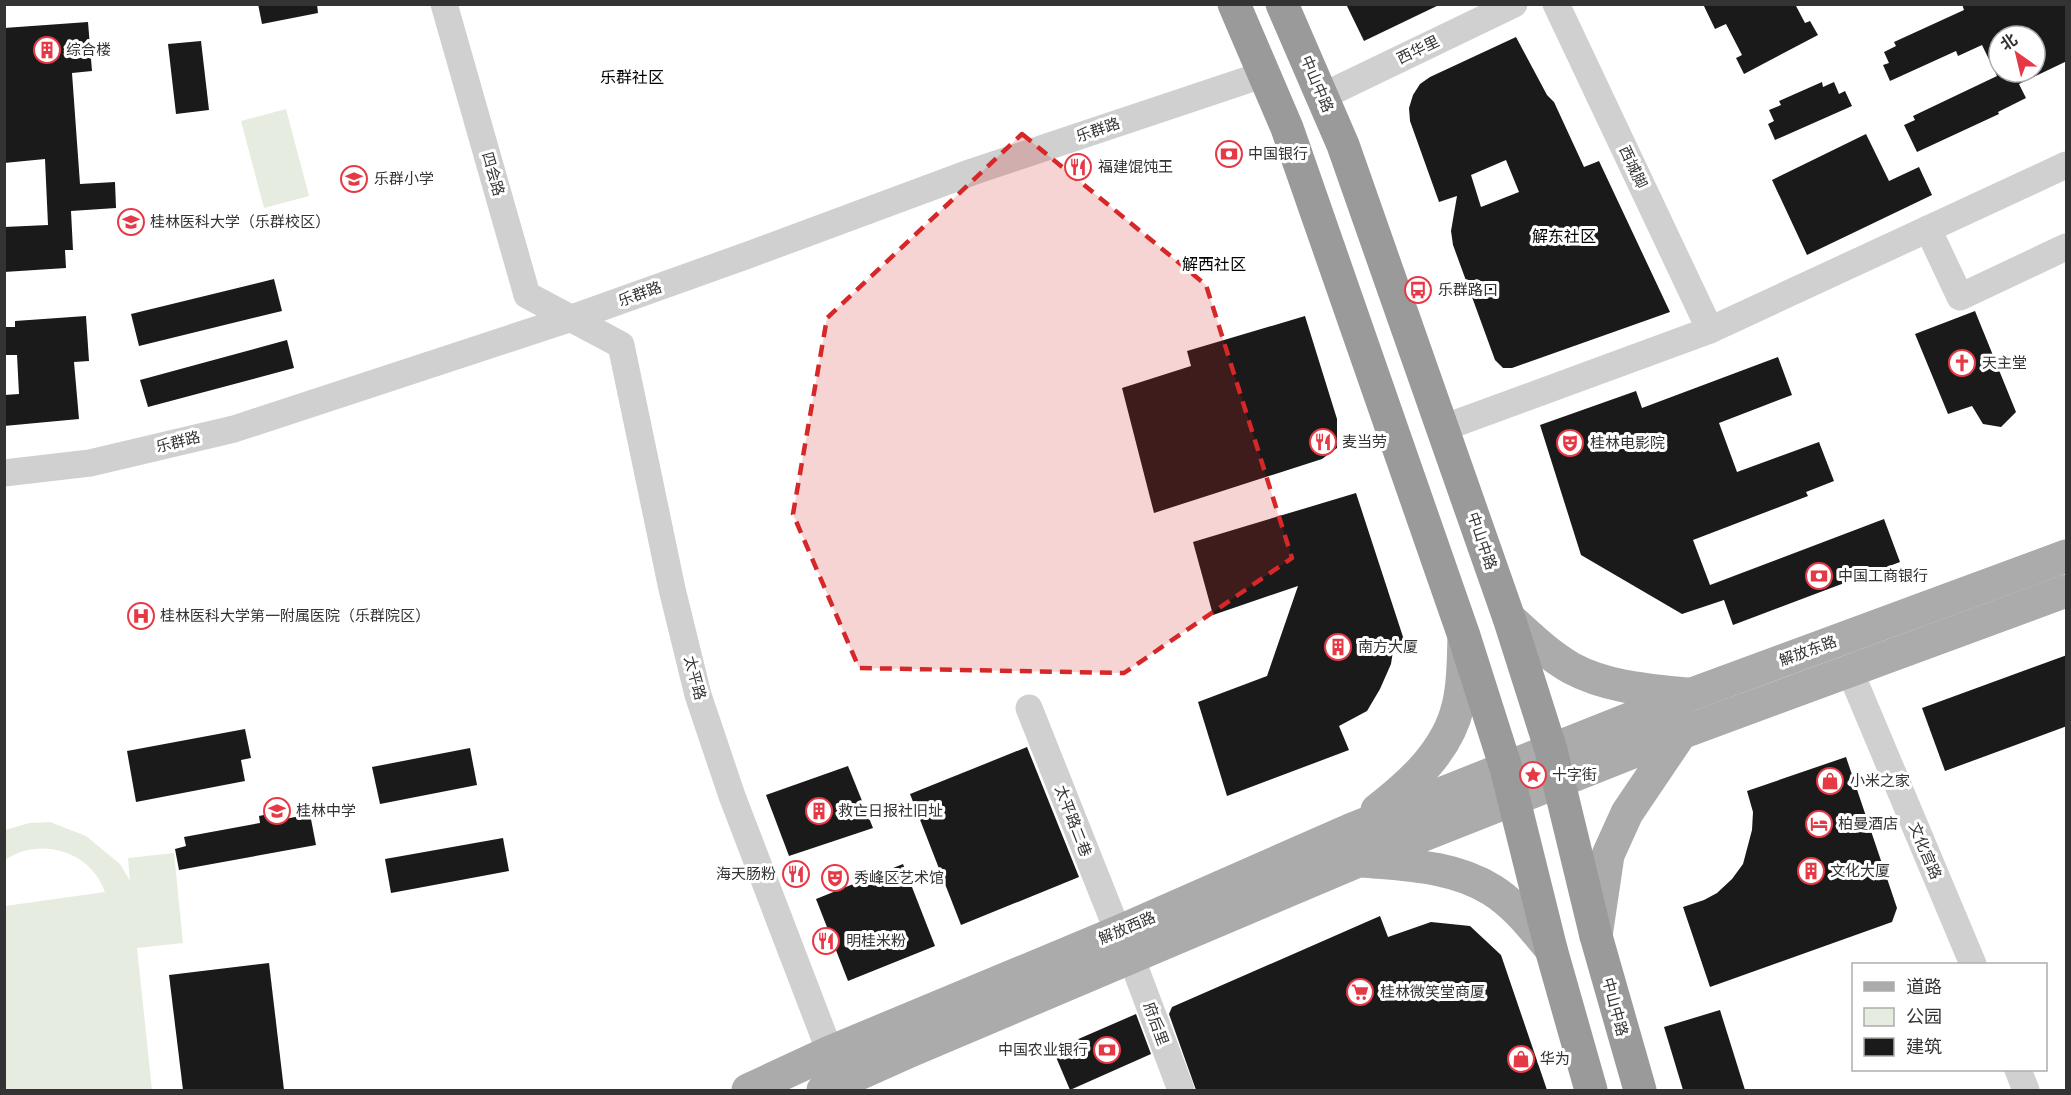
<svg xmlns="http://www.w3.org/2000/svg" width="2071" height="1095" font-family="Rubik,'Noto Sans SC',sans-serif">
	<rect width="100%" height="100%" fill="#fff"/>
	<g fill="#e6ecdf">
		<path d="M286 109 309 196 264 208 241 121Z"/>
		<path d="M50 822 86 836 120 864 130 881 128 858 174 853 183 943 137 948 152 1090H5V906L105 892C91 851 40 836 5 860V830L29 823Z"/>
	</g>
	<g fill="#1a1a1a" fill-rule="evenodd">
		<path d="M258 4H317L318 13 262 24Z"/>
		<path d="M1346 4H1441L1364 41Z"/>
		<path d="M1703 4H1795L1805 23 1810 21 1818 35 1744 74 1736 58 1742 55 1726 24 1715 29Z"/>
		<path d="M1962 4H2067V61L2019 84 2026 98 1998 112 1999 114 1917 152 1904 125 1915 120 1913 116 1997 76 1982 45 1958 56 1956 51 1890 81 1883 65 1889 63 1884 52 1896 46 1894 42 1964 10ZM1999 36H2035V72H2006L1999 75Z"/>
		<path d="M88 22 92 71 72 73 80 184 115 182 116 208 71 211 73 250H65L66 268 4 272V227L48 225 45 159 4 163V28Z"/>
		<path d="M1516 37 1547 95 1554 102 1584 167 1599 161 1670 312 1512 368H1503L1495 360 1453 245 1451 231 1457 196 1439 202 1410 121 1409 108 1413 95 1420 84 1430 77ZM1506 160 1519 192 1481 207 1471 175Z"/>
		<path d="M201 41 209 110 176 114 168 44Z"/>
		<path d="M1822 82 1823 87 1834 82 1839 94 1845 91 1852 106 1775 140 1768 124 1774 121 1769 110 1781 105 1779 101Z"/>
		<path d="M1866 134 1889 181 1919 167 1932 195 1807 255 1772 180Z"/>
		<path d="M274 279 282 311 139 346 131 314Z"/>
		<path d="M1975 311 2016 412 2001 427 1983 424 1972 406 1948 414 1915 334Z"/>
		<path d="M86 316 89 361 74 362 79 419 4 426V395L19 394 17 355H4V327H15V321Z"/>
		<path d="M1305 316 1337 419V448L1322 459 1154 513 1122 388 1191 366 1187 351Z"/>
		<path d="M287 340 294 368 148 407 140 380Z"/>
		<path d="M1778 357 1792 395 1719 423 1737 472 1819 442 1834 481 1806 492 1808 496 1693 540 1710 585 1884 519 1900 562 1733 625 1724 600 1682 614 1581 555 1540 425 1636 391 1642 408Z"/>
		<path d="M1356 493 1405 643 1393 651 1391 664 1380 689 1367 711 1339 726 1349 750 1227 796 1198 702 1267 676 1298 586 1213 615 1193 542Z"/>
		<path d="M2067 655V726L1945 771 1922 708Z"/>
		<path d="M245 729 251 758 241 760 245 781 136 802 127 751Z"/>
		<path d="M1027 747 1079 877 961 925 910 794Z"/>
		<path d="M470 748 477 785 380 804 372 767Z"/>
		<path d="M1846 757 1897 908 1892 922 1710 987 1683 907 1704 900 1717 893 1732 879 1743 864 1752 830 1753 812 1747 791Z"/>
		<path d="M848 766 873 828 789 856 766 795Z"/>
		<path d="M279 812 280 820 310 814 316 845 179 870 175 849 186 846 184 837 260 823 259 816Z"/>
		<path d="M503 838 509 871 391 893 385 859Z"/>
		<path d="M903 864 935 946 848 981 816 899Z"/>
		<path d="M1380 916 1388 937 1431 922 1470 926 1501 955 1547 1090H1196L1169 1014 1172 1007Z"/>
		<path d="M269 963 284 1090H183L169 975Z"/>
		<path d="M1720 1010 1745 1090H1683L1664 1027Z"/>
		<path d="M1136 1014 1151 1054 1070 1090 1053 1050Z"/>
	</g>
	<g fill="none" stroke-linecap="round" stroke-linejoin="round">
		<g stroke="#d0d0d0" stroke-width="27">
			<path d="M444 4 527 295 621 345 672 589 698 695 732 796 830 1052"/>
			<path d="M1556 4 1710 330"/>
			<path d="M1323 96 1514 4"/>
			<path d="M1928 229 1960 297 2066 247"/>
			<path d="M1443 428 1710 330 2066 165"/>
			<path d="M4 473 90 463 234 429 572 318 751 254 972 172 1265 74"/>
			<path d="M1850 671 1973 964"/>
			<path d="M1029 708 1118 932"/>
			<path d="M1131 957 1181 1090"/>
			<path d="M2018 1070 2026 1090"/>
		</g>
		<g stroke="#ababab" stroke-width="33">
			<path d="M1509 618C1529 636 1548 655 1571 668 1606 687 1648 690 1687 694"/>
			<path d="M1377 810C1412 783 1448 750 1458 706 1464 684 1463 660 1464 637"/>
			<path d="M1363 861C1407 865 1454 866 1492 890 1516 905 1533 928 1551 949"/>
			<path d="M1596 936 1608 855 1627 813 1681 733"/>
			<path d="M748 1090 830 1052 1118 932 1352 829 1692 694 2066 556"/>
			<path d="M823 1090 908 1052 1358 861 1681 733 2066 591"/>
		</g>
		<g stroke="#9a9a9a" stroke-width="33">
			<path d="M1234 4 1287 128 1464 636 1506 768 1551 949 1591 1090"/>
			<path d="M1282 4 1343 145 1509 618 1551 750 1596 936 1640 1090"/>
		</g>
	</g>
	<path fill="#d62828" fill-opacity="0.2" stroke="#d62828" stroke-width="4.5" stroke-dasharray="12 8" stroke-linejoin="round" d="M1022 134 1206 285 1292 558 1124 673 859 668 793 514 827 318Z"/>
	<defs>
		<symbol id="building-ring" viewBox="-11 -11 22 22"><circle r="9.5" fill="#fff" stroke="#e63946" stroke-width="1.5"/><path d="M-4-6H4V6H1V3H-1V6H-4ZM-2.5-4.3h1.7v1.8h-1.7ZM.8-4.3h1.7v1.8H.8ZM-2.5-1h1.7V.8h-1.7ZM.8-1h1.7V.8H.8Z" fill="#e63946"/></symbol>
		<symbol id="bank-ring" viewBox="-11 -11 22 22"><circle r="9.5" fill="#fff" stroke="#e63946" stroke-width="1.5"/><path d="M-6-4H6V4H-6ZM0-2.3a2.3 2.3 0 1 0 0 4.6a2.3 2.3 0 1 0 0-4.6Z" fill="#e63946"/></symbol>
		<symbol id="restaurant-ring" viewBox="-11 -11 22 22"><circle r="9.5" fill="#fff" stroke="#e63946" stroke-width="1.5"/><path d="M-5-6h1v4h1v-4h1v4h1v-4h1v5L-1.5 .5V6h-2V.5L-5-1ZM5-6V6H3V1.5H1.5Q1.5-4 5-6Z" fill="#e63946"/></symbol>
		<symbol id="school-ring" viewBox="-11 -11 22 22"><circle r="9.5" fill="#fff" stroke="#e63946" stroke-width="1.5"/><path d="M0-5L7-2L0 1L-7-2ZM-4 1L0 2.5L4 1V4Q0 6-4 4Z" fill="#e63946"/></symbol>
		<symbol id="university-ring" viewBox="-11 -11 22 22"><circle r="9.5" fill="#fff" stroke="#e63946" stroke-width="1.5"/><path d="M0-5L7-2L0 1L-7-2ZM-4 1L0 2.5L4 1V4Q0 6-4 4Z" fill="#e63946"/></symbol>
		<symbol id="bus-ring" viewBox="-11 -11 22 22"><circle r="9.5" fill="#fff" stroke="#e63946" stroke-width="1.5"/><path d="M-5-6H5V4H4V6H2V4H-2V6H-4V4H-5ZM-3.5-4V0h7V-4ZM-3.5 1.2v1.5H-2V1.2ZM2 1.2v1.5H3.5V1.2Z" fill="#e63946"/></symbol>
		<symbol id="church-ring" viewBox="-11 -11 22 22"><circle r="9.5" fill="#fff" stroke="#e63946" stroke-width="1.5"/><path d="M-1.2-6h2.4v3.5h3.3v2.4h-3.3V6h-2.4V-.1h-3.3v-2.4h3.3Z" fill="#e63946"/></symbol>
		<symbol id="theatre-ring" viewBox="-11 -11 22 22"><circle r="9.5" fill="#fff" stroke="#e63946" stroke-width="1.5"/><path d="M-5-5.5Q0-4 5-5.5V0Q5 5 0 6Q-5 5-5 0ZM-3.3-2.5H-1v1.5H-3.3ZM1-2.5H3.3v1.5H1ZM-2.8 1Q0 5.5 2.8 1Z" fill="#e63946"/></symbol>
		<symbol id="hospital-ring" viewBox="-11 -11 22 22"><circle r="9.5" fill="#fff" stroke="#e63946" stroke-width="1.5"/><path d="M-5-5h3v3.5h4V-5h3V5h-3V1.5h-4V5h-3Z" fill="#e63946"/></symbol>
		<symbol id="sight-ring" viewBox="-11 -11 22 22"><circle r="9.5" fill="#fff" stroke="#e63946" stroke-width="1.5"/><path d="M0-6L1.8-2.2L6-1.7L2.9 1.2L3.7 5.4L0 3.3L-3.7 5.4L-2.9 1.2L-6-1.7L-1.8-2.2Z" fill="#e63946"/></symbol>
		<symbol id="shop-ring" viewBox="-11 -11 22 22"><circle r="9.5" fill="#fff" stroke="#e63946" stroke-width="1.5"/><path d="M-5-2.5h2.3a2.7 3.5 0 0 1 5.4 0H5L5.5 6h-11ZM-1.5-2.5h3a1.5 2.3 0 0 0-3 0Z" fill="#e63946"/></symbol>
		<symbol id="hotel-ring" viewBox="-11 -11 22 22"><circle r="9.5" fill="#fff" stroke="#e63946" stroke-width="1.5"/><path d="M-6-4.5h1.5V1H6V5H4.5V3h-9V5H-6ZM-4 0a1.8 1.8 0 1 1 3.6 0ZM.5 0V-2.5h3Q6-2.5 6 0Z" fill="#e63946"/></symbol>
		<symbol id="supermarket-ring" viewBox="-11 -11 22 22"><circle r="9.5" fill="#fff" stroke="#e63946" stroke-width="1.5"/><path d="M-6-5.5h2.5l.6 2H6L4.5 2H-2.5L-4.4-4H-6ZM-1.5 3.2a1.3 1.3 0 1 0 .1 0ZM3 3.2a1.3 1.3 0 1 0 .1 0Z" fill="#e63946"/></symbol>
	</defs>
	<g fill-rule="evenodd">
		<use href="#building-ring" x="32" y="35" width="30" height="30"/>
		<use href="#bank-ring" x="1214" y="139" width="30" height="30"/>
		<use href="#restaurant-ring" x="1063" y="152" width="30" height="30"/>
		<use href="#school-ring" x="339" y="164" width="30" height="30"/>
		<use href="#university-ring" x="116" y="207" width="30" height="30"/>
		<use href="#bus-ring" x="1403" y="275" width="30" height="30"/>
		<use href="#church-ring" x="1947" y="348" width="30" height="30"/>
		<use href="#restaurant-ring" x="1308" y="427" width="30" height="30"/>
		<use href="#theatre-ring" x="1555" y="428" width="30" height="30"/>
		<use href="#bank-ring" x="1804" y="561" width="30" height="30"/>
		<use href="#hospital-ring" x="126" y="601" width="30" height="30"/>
		<use href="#building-ring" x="1323" y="632" width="30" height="30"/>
		<use href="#sight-ring" x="1518" y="760" width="30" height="30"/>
		<use href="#shop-ring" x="1815" y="766" width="30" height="30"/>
		<use href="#school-ring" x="262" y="796" width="30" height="30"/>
		<use href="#building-ring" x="804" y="796" width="30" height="30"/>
		<use href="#hotel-ring" x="1804" y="809" width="30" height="30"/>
		<use href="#building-ring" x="1796" y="856" width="30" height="30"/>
		<use href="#restaurant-ring" x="781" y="859" width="30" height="30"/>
		<use href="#theatre-ring" x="820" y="863" width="30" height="30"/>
		<use href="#restaurant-ring" x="811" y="926" width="30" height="30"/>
		<use href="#supermarket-ring" x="1345" y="977" width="30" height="30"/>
		<use href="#bank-ring" x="1092" y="1035" width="30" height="30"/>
		<use href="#shop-ring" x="1506" y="1044" width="30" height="30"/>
	</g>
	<g text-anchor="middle" stroke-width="6" stroke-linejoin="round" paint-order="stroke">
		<g font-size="15" fill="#333" stroke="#fff" text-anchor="start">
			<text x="66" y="55">综合楼</text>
			<text x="1248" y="159">中国银行</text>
			<text x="1098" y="172">福建馄饨王</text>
			<text x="374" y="184">乐群小学</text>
			<text x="150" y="227">桂林医科大学（乐群校区）</text>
			<text x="1438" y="295">乐群路口</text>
			<text x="1982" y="368">天主堂</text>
			<text x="1342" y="447">麦当劳</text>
			<text x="1590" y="448">桂林电影院</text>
			<text x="1838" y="581">中国工商银行</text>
			<text x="160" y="621">桂林医科大学第一附属医院（乐群院区）</text>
			<text x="1358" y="652">南方大厦</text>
			<text x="1552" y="780">十字街</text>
			<text x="1850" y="786">小米之家</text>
			<text x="296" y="816">桂林中学</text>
			<text x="838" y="816">救亡日报社旧址</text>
			<text x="1838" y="829">柏曼酒店</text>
			<text x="1830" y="876">文化大厦</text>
			<text x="776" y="879" text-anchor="end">海天肠粉</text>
			<text x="854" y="883">秀峰区艺术馆</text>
			<text x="846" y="946">明桂米粉</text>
			<text x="1380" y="997">桂林微笑堂商厦</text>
			<text x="1088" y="1055" text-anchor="end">中国农业银行</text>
			<text x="1540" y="1064">华为</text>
		</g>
		<g font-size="15" fill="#333" stroke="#fff">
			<text transform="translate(1418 50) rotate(-26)" y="5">西华里</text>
			<text transform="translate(1317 84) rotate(67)" y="5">中山中路</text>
			<text transform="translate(1098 130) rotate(-19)" y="5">乐群路</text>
			<text transform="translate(1633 167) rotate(65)" y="5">西城脚</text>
			<text transform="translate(493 174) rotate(74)" y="5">四会路</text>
			<text transform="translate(640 294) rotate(-20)" y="5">乐群路</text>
			<text transform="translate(178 442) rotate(-14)" y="5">乐群路</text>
			<text transform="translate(1482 541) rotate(71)" y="5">中山中路</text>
			<text transform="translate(1808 651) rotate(-20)" y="5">解放东路</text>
			<text transform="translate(695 678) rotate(75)" y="5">太平路</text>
			<text transform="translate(1073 821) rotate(69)" y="5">太平路二巷</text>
			<text transform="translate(1925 851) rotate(67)" y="5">文化宫路</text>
			<text transform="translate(1127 928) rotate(-23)" y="5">解放西路</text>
			<text transform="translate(1615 1007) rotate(75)" y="5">中山中路</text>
			<text transform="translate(1156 1024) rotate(70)" y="5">府后里</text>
		</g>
		<g font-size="16" fill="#000" stroke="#fff">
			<text x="632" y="83">乐群社区</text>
			<text x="1564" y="242">解东社区</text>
			<text x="1214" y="270">解西社区</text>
		</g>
	</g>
	<rect width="2071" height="1095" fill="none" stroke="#333333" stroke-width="12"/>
	<rect x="1852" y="963" width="195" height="108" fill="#ffffff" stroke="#adadad" stroke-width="1.5"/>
	<rect x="1864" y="982" width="30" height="9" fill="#ababab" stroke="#adadad" stroke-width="1.5"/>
	<text x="1906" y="993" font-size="18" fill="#333333">道路</text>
	<rect x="1864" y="1008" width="30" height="18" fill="#e6ecdf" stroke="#adadad" stroke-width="1.5"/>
	<text x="1906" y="1023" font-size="18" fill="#333333">公园</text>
	<rect x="1864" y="1038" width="30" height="18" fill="#1a1a1a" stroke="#adadad" stroke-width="1.5"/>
	<text x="1906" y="1053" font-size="18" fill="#333333">建筑</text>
	<g transform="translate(2017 54) rotate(326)"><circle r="28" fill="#ffffff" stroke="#adadad" stroke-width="1.5"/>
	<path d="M0-4.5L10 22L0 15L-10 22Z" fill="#e63946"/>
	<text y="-9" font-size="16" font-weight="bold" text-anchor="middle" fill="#333333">北</text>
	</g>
</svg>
